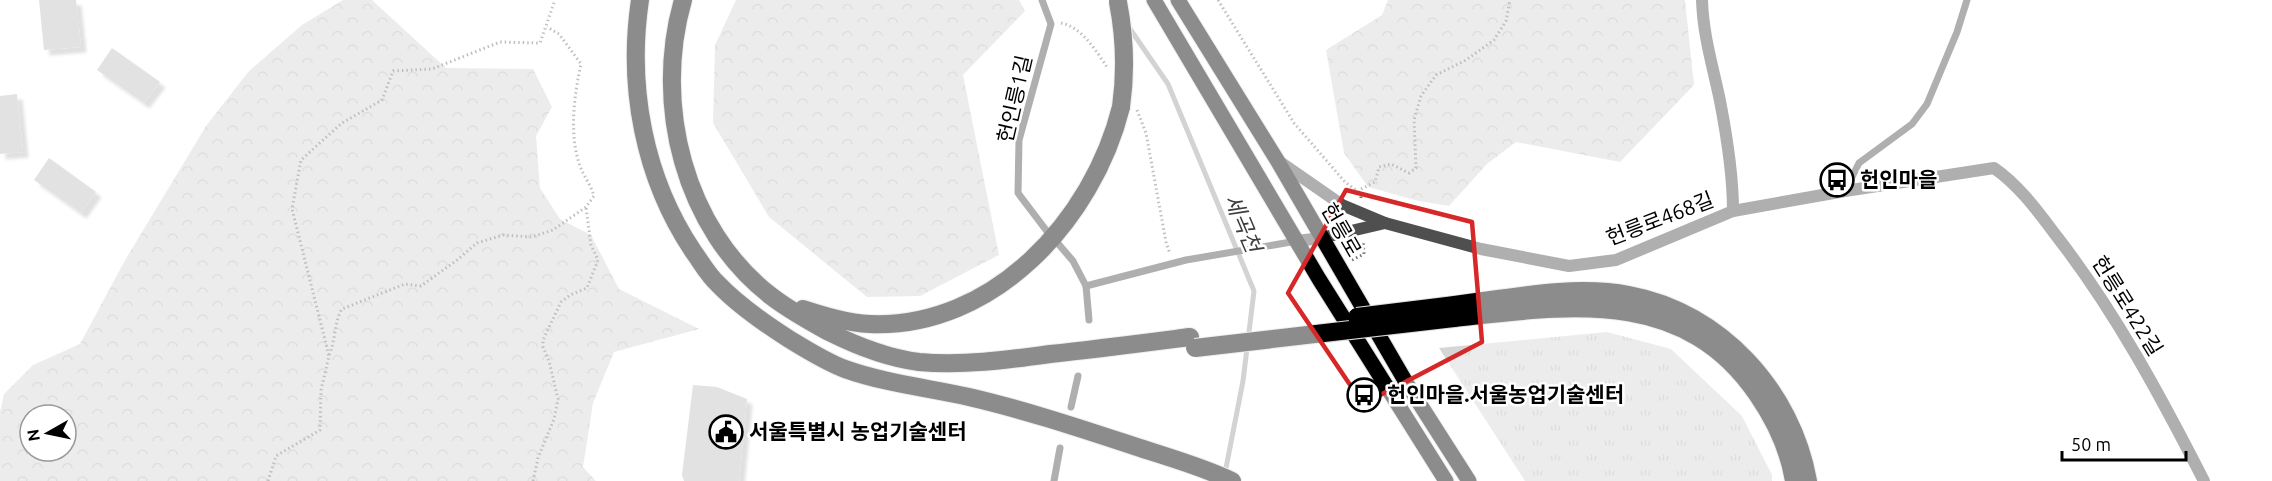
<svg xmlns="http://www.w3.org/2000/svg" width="2272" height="481" font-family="Ubuntu,'Noto Sans KR',sans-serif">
	<defs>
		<pattern id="grass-tufts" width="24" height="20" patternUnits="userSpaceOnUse" patternTransform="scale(1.5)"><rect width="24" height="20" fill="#d6d6d6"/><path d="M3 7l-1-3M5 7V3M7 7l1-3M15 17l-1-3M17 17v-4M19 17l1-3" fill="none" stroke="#b6b6b6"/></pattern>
		<pattern id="forest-crowns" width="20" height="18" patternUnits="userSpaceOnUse" patternTransform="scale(1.5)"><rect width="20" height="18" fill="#d6d6d6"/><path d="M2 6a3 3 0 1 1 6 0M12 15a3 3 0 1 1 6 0" fill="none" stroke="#b6b6b6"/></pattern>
		<filter id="shadow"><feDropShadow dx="5.5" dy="5.5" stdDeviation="1.5" flood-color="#0004"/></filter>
	</defs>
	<rect width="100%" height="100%" fill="#fff"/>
	<path fill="url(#grass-tufts)" d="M1607 332 1671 349 1742 416 1772 475V481H1525L1439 348Z"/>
	<g fill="url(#forest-crowns)" fill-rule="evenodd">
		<path d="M343 0H372L446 68 533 69 552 107 536 136 540 188 560 219 591 235 619 289 699 329 614 352 593 403 583 467 596 481H0V412L4 394 33 365 80 344 124 262 206 126 249 71 302 25ZM30 415H66V451H30Z"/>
		<path d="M736 0H1019L1025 11 963 75 999 255 920 296 867 297 769 217 713 123 715 45Z"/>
		<path d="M1388 0H1685L1694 85 1620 162 1516 142 1487 164 1449 206 1419 201 1368 187 1344 153 1326 50 1382 15Z"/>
	</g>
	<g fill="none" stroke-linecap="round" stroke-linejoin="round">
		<path stroke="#9d9d9d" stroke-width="5" d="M1128 26 1168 84 1254 291 1243 381 1225 473"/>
	</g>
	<g fill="#bfbfbf" filter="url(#shadow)">
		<path d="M39 0H76L81 47 44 50Z"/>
		<path d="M112 48 160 82 144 103 97 70Z"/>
		<path d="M17 94 23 152 0 154V96Z"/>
		<path d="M49 158 96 192 81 213 34 180Z"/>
		<path d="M693 385 717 387 747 399 739 481H684L682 475Z"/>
	</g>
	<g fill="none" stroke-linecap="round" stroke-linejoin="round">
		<defs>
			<g id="primary">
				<path d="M1154 0 1319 279 1446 481"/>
				<path d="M1178 0 1277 160 1407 384 1469 481"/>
			</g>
			<g id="highway">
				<path d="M640 0C627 87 644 178 693 251 701 262 708 275 718 284 739 306 764 323 789 339 807 350 826 362 845 369 884 383 929 388 969 397 1025 410 1079 428 1134 446 1167 457 1201 466 1232 481"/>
				<path d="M683 0C653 104 684 229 771 296 789 310 809 321 829 332 857 346 887 358 919 362 963 366 1006 360 1050 354 1097 349 1143 343 1190 337"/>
				<path d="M1447 306C1506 299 1571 284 1629 295 1721 312 1792 391 1808 481"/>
				<path d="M803 309C825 316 847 323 870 324 993 329 1093 220 1121 107"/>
				<path d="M1454 318C1567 306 1683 286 1757 394 1775 420 1789 450 1794 481"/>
			</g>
		</defs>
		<use href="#primary" stroke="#dbdbdb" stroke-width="17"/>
		<use href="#highway" stroke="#dbdbdb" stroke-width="20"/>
		<g stroke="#717171" stroke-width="3" stroke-dasharray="1.5 3" stroke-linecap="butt">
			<path d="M1218 0 1294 123 1345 182 1360 193"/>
			<path d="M1061 23C1082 27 1096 51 1107 67"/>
			<path d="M1137 110 1146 133 1166 242 1170 254"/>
			<path d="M1361 198V189L1375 182 1379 167 1391 164 1409 173 1416 168 1414 120 1421 96 1436 75 1466 60 1494 40 1506 21 1510 0"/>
			<path d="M1352 260 1364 254 1363 241"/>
			<path d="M329 355C336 340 334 322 342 309L405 284 421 286 457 260 477 243 503 235 532 237 553 230 586 207 594 196C591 186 586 179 582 171 568 139 574 96 581 64L559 34 547 27"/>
			<path d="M268 481 276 456 320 430 321 390 329 356 292 209 301 160 342 123 382 100 393 71 432 69 500 42 540 43 555 0"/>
			<path d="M533 481 538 458 554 419 558 399 549 361 543 347V340L561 302 570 295 587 288 598 260 591 245 586 207"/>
		</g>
		<g stroke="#4f4f4f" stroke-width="7">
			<path d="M1042 0 1051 24 1019 140 1018 193 1049 234"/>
			<path d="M1845 191 1859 163 1912 124 1927 104 1957 32 1967 0"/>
			<path d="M1055 240 1073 261 1086 286 1089 320"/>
			<path d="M1086 286 1186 260 1297 241"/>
			<path d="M1071 407 1078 376"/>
			<path d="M1054 481 1060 448"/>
		</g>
		<g stroke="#4f4f4f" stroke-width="12">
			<path d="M1702 0C1703 35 1713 67 1720 101 1727 137 1733 174 1733 211"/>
			<path d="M1280 162 1342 205 1385 223 1481 249 1569 266 1616 260 1733 211 1845 191 1994 168C2020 186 2039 213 2058 238 2116 313 2161 397 2204 481"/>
			<path d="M1297 241 1321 238 1385 223"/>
		</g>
		<use href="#primary" stroke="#000" stroke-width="15"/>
		<use href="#highway" stroke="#000" stroke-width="18"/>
		<defs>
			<g id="highway-bridge">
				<path d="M1118 2C1125 38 1126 72 1121 107"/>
				<path d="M1357 317 1447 306"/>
				<path d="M1195 348 1454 318"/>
			</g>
		</defs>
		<use href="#highway-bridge" stroke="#dbdbdb" stroke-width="20" stroke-linecap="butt"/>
		<use href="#highway-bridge" stroke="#000" stroke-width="18"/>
	</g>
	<path d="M0 0H2272V481H0ZM1346 190 1472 222 1482 342 1363 404 1288 293Z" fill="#fff" fill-opacity=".55" fill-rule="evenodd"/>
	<path fill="none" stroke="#d62828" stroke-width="4.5" stroke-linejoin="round" d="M1346 190 1472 222 1482 342 1363 404 1288 293Z"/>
	<defs>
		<symbol id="bus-ring" viewBox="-11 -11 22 22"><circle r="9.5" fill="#fff" stroke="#000" stroke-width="1.5"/><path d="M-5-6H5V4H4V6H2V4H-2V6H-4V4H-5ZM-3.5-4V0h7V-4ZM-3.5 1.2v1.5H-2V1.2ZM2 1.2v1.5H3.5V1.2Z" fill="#000"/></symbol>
		<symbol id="civic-ring" viewBox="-11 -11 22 22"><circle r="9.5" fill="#fff" stroke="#000" stroke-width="1.5"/><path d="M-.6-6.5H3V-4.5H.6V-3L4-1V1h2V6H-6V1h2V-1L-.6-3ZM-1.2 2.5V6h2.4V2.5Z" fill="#000"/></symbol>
	</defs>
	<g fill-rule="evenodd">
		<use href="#bus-ring" x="1818" y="161" width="38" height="38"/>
		<use href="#bus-ring" x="1345" y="376" width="38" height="38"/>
		<use href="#civic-ring" x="707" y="413" width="38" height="38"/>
	</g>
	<g text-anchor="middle" stroke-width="5" stroke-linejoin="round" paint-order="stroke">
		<g font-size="21" fill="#000" stroke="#fff">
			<text transform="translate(1015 99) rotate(-77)" y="7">헌인릉1길</text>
			<text transform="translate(1660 219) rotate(-21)" y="7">헌릉로468길</text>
			<text transform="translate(1341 230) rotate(60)" y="7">헌릉로</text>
			<text transform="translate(2127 306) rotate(58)" y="7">헌릉로422길</text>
		</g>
		<g font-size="21" font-weight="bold" fill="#000" stroke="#fff" text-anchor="start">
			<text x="1860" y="187">헌인마을</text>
			<text x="1387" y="402">헌인마을.서울농업기술센터</text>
			<text x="749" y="439">서울특별시 농업기술센터</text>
		</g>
		<g font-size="22" font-style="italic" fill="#3e3e3e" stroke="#fff">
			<text transform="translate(1243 223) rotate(67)" y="8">세곡천</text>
		</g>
	</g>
	<g transform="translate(48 433) rotate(261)"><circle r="28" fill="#ffffff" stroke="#999999" stroke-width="1.5"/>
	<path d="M0-4.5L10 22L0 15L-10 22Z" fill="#000000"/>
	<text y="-9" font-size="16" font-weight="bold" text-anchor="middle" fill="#000000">N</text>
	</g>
	<path d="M2062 451v9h124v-9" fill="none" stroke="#000000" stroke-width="3"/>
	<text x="2071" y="451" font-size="18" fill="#000000" stroke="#ffffff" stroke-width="4.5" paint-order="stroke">50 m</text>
</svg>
